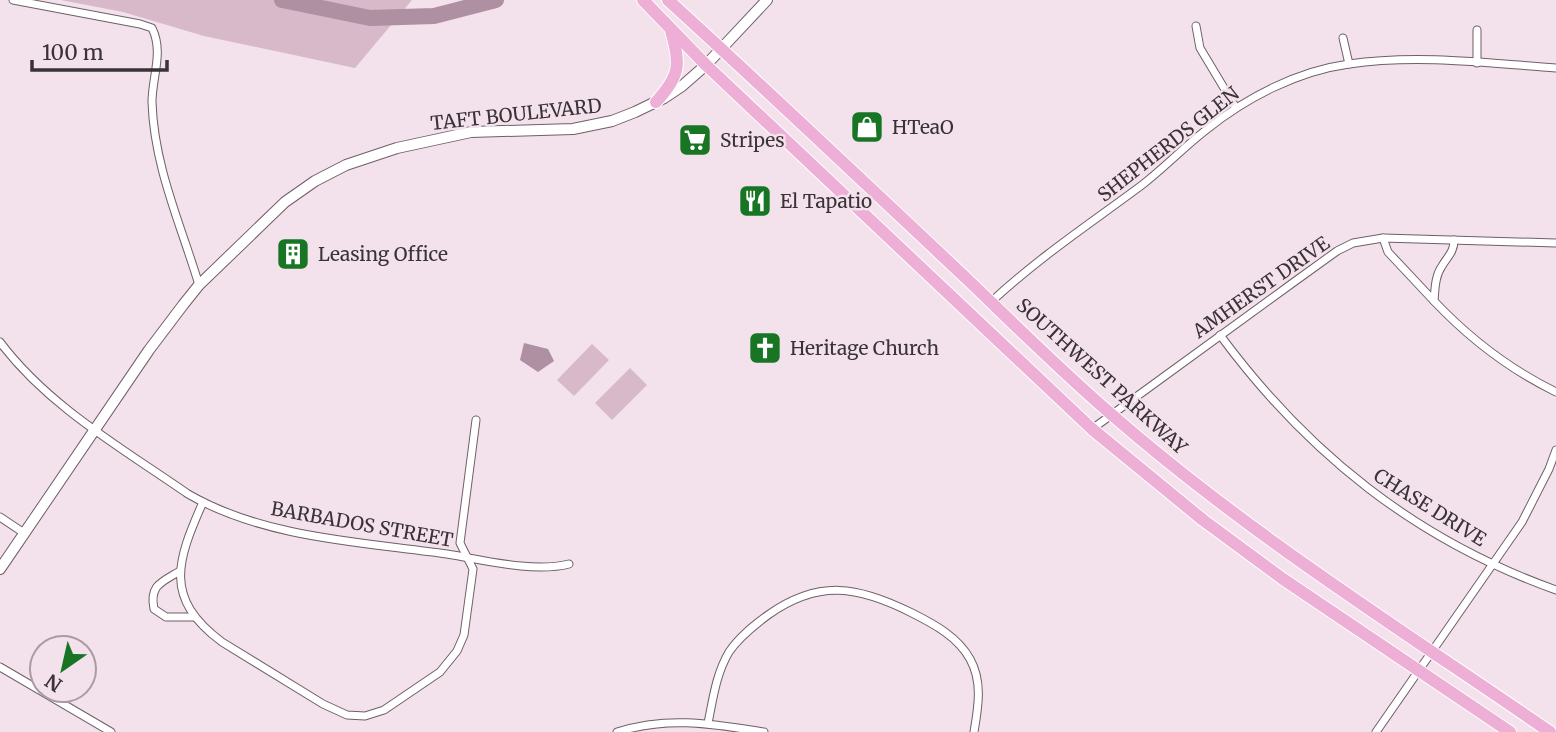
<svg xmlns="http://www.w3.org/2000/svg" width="1556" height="732" font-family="Merriweather,serif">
	<rect width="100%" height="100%" fill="#f3e1eb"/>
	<g fill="#d7b9ca">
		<path d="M61 0H412L355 68 204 36 123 12Z"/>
		<path d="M592 344 609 360 574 396 557 380Z"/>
		<path d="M630 368 647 385 612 420 595 403Z"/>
	</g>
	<path fill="#af8fa2" d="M524 343 548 349 554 361 538 372 520 360Z"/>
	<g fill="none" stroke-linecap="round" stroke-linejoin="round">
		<path stroke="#af8fa2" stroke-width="16" d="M282 0 370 18 434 16 496 0"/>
		<defs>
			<g id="street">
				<path d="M13 0 140 24 152 28C164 52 152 77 152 102 154 167 181 225 199 285"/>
				<path d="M1196 26 1200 48 1236 108"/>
				<path d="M1343 38 1349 64"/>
				<path d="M1477 63V30"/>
				<path d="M1383 238 1388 252 1434 301"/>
				<path d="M1454 240C1454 252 1448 256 1442 266 1435 276 1435 289 1434 301 1469 338 1509 369 1556 392"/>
				<path d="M991 302C1038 258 1091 223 1142 185 1164 168 1184 147 1206 130 1247 97 1298 71 1349 64 1417 54 1488 63 1556 68"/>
				<path d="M1220 335C1308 454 1416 540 1556 590"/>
				<path d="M0 342C49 407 122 448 188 494 264 538 361 542 447 554 484 560 533 573 569 564"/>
				<path d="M1092 429 1294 282 1337 251 1353 243 1383 238 1556 243"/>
				<path d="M203 502C177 561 163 598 222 642L323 704 347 715 365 716 384 710 440 672 457 651 464 635 473 569 460 543 476 420"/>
				<path d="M0 517 24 533"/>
				<path d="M180 571C162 582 149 585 154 609L166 617H194"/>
				<path d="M0 667 111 732"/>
				<path d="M708 723C713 699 716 674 729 652 739 637 753 626 768 615 819 579 858 586 912 613 934 624 958 637 970 659 983 682 978 708 974 732"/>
				<path d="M617 732C669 716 712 724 764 732"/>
				<path d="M1376 732 1522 522 1549 469 1556 450"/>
			</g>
			<path id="secondary" d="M0 569 149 350 183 305 199 285 285 202 315 181 346 165 397 148 471 132 573 129 612 121 635 112 664 98 682 86 706 65 767 0"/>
			<g id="primary">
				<path d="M643 0 706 65 1092 429 1203 520 1283 579 1510 732"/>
				<path d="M668 0C769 92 868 186 968 280 1015 325 1061 371 1111 414 1247 533 1402 630 1550 732"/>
				<path d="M656 102C680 76 681 64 671 31"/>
			</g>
		</defs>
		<use href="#street" stroke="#6f5f68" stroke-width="9"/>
		<use href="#secondary" stroke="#6f5f68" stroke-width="12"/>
		<use href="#primary" stroke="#fff" stroke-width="14"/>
		<use href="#street" stroke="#fff" stroke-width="7"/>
		<use href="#secondary" stroke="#fff" stroke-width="10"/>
		<use href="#primary" stroke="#eeafd7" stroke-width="12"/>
	</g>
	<defs>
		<symbol id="shop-square" viewBox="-11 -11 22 22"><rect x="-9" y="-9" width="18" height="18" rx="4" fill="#177524" stroke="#f3e1eb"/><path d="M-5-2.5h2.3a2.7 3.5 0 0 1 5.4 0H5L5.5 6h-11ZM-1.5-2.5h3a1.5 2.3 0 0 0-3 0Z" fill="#fff"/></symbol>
		<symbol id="supermarket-square" viewBox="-11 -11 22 22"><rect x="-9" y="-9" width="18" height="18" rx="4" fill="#177524" stroke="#f3e1eb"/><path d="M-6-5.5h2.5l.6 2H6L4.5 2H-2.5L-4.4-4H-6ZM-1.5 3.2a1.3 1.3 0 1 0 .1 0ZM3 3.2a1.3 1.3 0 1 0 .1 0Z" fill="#fff"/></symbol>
		<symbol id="restaurant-square" viewBox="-11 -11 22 22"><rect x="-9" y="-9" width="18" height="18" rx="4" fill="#177524" stroke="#f3e1eb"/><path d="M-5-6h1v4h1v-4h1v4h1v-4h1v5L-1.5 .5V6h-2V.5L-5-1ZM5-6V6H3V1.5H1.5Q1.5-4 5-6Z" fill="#fff"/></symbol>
		<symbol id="building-square" viewBox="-11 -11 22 22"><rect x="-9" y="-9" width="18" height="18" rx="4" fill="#177524" stroke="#f3e1eb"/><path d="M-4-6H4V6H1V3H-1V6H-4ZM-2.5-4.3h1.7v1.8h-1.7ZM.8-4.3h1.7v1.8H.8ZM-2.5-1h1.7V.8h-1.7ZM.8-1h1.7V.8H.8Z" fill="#fff"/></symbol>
		<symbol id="church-square" viewBox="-11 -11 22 22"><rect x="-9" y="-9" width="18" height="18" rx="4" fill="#177524" stroke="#f3e1eb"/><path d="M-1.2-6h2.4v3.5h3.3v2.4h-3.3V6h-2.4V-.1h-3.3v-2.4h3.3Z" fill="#fff"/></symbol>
	</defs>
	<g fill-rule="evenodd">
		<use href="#shop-square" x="848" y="108" width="38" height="38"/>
		<use href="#supermarket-square" x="676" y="121" width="38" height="38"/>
		<use href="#restaurant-square" x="736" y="182" width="38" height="38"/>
		<use href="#building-square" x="274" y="235" width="38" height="38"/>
		<use href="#church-square" x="746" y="329" width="38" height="38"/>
	</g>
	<g text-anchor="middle" stroke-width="5" stroke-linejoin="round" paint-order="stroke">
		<g font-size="19" fill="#393236" stroke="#f3e1eb">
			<text transform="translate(516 114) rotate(-6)" y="7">TAFT BOULEVARD</text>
			<text transform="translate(1168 144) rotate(-38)" y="7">SHEPHERDS GLEN</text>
			<text transform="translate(1261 287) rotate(-35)" y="7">AMHERST DRIVE</text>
			<text transform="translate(1102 376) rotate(42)" y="7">SOUTHWEST PARKWAY</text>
			<text transform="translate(1430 507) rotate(32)" y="7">CHASE DRIVE</text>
			<text transform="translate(362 524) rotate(10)" y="7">BARBADOS STREET</text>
		</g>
		<g font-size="19" fill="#393236" stroke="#f3e1eb" text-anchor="start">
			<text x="892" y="134">HTeaO</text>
			<text x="720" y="147">Stripes</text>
			<text x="780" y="208">El Tapatio</text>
			<text x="318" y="261">Leasing Office</text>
			<text x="790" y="355">Heritage Church</text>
		</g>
	</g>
	<g transform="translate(63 669) rotate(214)"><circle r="33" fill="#f3e1eb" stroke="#a99ba3" stroke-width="2"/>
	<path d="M0-5L12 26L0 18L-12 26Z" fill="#177524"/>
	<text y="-10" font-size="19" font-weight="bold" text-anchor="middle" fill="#393236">N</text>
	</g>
	<path d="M32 60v10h135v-10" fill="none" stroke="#393236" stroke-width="3.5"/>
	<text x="42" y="60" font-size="21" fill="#393236" stroke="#f3e1eb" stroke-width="5" paint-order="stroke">100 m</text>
</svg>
